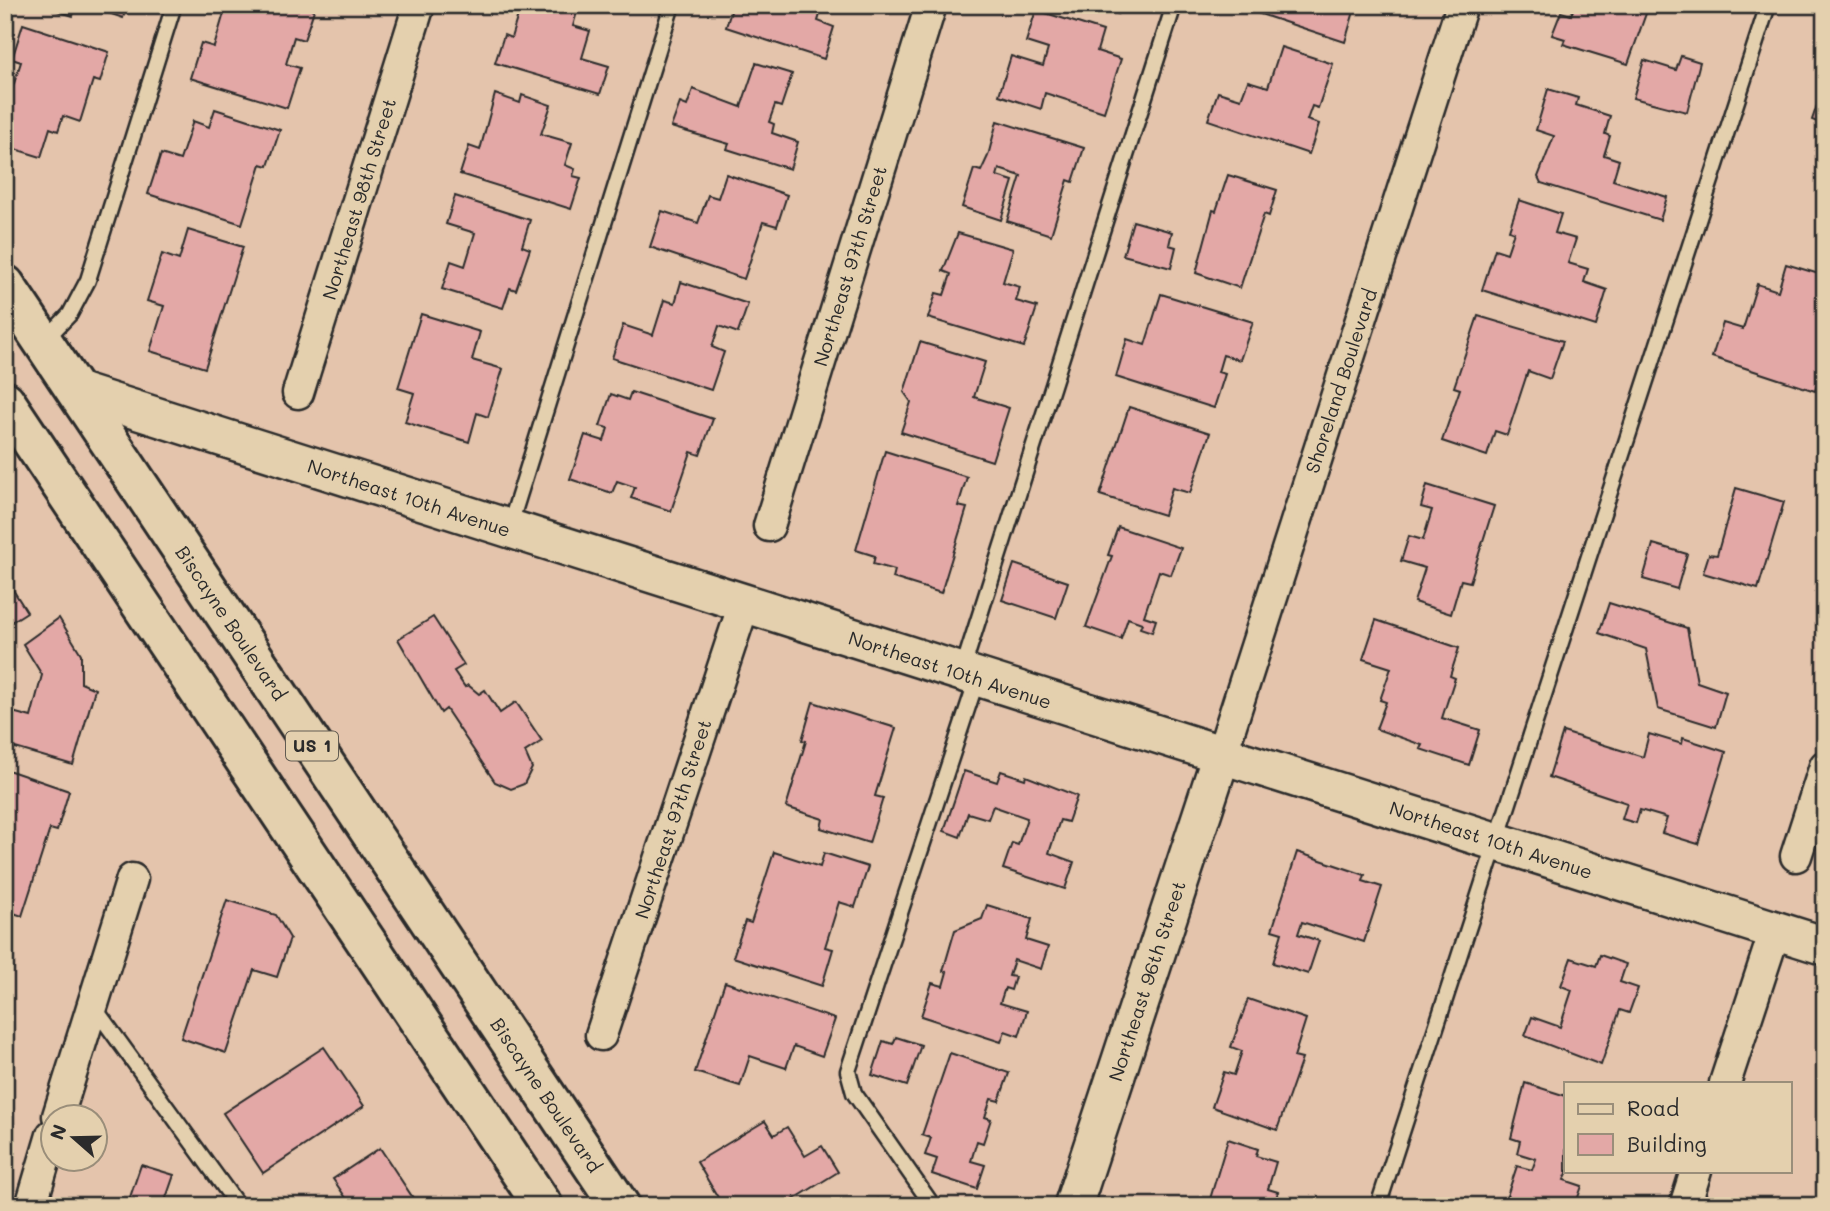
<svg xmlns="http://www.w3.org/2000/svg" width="1830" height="1211" font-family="Mali,sans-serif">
	<rect width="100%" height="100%" fill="#e4c4ac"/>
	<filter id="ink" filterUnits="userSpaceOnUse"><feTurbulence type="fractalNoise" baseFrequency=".0143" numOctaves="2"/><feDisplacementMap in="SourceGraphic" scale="14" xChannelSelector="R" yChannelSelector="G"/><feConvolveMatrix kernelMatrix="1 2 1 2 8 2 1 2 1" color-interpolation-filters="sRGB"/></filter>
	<g filter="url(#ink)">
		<g fill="#e3a8a6" stroke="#2b2b2b" stroke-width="2">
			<path d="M39 5H76L73 16Z"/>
			<path d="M85 5H127L123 18Z"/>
			<path d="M213 5H300L314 10 304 40 294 37 286 64 300 68 287 108 190 78 201 43 214 47 224 13 212 9Z"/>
			<path d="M521 5H579L573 26 590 31 582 58 609 66 600 94 495 63 504 35 511 38Z"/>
			<path d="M733 5H823L818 21 834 27 824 59 726 27Z"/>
			<path d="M1093 5H1121L1118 14Z"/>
			<path d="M1233 5H1345L1355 8 1345 42Z"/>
			<path d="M1575 5H1649L1628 64 1563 44 1565 39 1552 35 1561 12 1571 15Z"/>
			<path d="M1036 10 1103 31 1097 51 1121 59 1104 112 1045 93 1041 109 999 95 1011 56 1043 66 1048 49 1026 42Z"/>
			<path d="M23 24 109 52 100 82 93 80 80 122 63 116 58 131 50 128 41 157 5 146V111L21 62 12 59Z"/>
			<path d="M1281 47 1333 64 1318 108 1312 106 1307 120 1319 124 1309 154 1208 120 1218 92 1241 99 1248 81 1268 87Z"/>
			<path d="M1681 56 1700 62 1687 112 1633 98 1644 60 1676 70Z"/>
			<path d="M756 63 792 74 781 107 775 105 769 122 774 124 772 133 798 142 790 169 727 149 729 144 671 127 680 103 687 106 693 89 741 107Z"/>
			<path d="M1824 85H1825V125L1812 120Z"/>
			<path d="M1548 89 1578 98 1576 105 1610 116 1605 134 1610 136 1604 155 1619 160 1613 180 1667 197 1660 220 1541 183 1538 177 1554 136 1536 130Z"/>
			<path d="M495 94 520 103 522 95 551 105 541 134 572 143 565 165 575 169 573 176 581 178 571 209 460 174 469 146 480 150Z"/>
			<path d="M215 109 280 130 268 166 261 164 242 224 148 194 161 154 180 160 193 121 209 127Z"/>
			<path d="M997 121 1084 148 1073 182 1068 180 1051 235 1007 221 1021 176 999 169 997 176 1013 181 1001 220 962 207 974 169 981 171 988 156Z"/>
			<path d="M726 174 787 195 777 226 763 222 744 279 650 247 662 211 698 223 708 195 718 198Z"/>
			<path d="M1228 175 1277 190 1269 216 1264 214 1240 288 1196 273 1213 210 1216 211Z"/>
			<path d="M455 196 530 220 522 246 530 249 516 290 510 288 503 308 442 289 451 261 465 266 475 233 446 224Z"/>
			<path d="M1519 200 1561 214 1555 233 1576 239 1568 263 1588 269 1584 282 1607 290 1596 326 1482 290 1495 249 1507 253 1514 232 1509 230Z"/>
			<path d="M1133 221 1172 232 1169 245 1176 247 1171 268 1123 255Z"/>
			<path d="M188 230 243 247 205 368 150 351 164 306 147 301 162 254 179 260Z"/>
			<path d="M958 233 1013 249 1003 282 1020 287 1016 301 1037 307 1024 347 928 318 936 293 944 295 951 274 943 271Z"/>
			<path d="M1825 257V349L1818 361 1824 362 1815 391 1712 357 1723 323 1743 329 1757 284 1778 291 1786 264 1819 274Z"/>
			<path d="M681 282 748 304 738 333 719 326 712 347 724 352 711 390 612 358 623 325 653 335 664 300 675 303Z"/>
			<path d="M1161 294 1253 322 1240 360 1223 355 1218 372 1225 374 1214 408 1116 377 1127 339 1145 345Z"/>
			<path d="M421 314 480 332 472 360 503 369 488 417 477 413 469 442 405 422 414 393 398 388Z"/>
			<path d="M1478 316 1563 341 1550 379 1528 371 1507 435 1495 431 1487 456 1442 441 1460 389 1454 387Z"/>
			<path d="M920 342 985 362 974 397 1009 408 992 461 901 432 911 402 904 392Z"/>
			<path d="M631 392 713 419 700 455 691 452 671 511 631 498 635 487 617 481 612 493 570 479 585 435 604 441 608 428 600 426 611 394 628 400Z"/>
			<path d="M1129 407 1210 433 1190 493 1172 488 1164 515 1100 495Z"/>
			<path d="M885 451 967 477 958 506 967 508 941 593 893 578 895 570 873 564 875 556 856 550Z"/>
			<path d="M1427 485 1494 506 1470 582 1461 580 1451 614 1414 602 1425 568 1401 561 1409 536 1423 540 1432 510 1421 507Z"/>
			<path d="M1736 488 1784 502 1758 589 1703 573 1709 554 1717 555Z"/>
			<path d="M1118 527 1181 548 1171 575 1159 571 1144 616 1156 620 1152 632 1140 628 1142 623 1128 618 1121 639 1086 627 1112 556 1108 555Z"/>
			<path d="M1653 544 1687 554 1677 589 1643 579Z"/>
			<path d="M1014 564 1068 582 1056 618 1002 600Z"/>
			<path d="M5 569 12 579 8 582 27 612 5 626Z"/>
			<path d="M1609 603 1687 628 1697 682 1726 692 1716 727 1658 709 1646 649 1599 633Z"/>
			<path d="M433 617 464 665 454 671 465 687 468 685 479 694 485 690 500 713 516 702 542 741 525 752 532 768 524 784 511 789 495 782 446 709 441 713 398 639Z"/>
			<path d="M59 618 81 654V683L95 689 73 765 5 745V710L31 717 42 675 23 644Z"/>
			<path d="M1376 620 1459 648 1450 676 1455 678 1442 718 1480 730 1469 765 1420 749 1422 745 1376 729 1386 702 1380 700 1391 668 1363 659Z"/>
			<path d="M813 702 896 728 875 796 883 798 869 843 821 828 823 819 786 807 806 741 802 740Z"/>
			<path d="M1563 732 1643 757 1649 734 1682 744 1683 738 1726 752 1698 844 1662 833 1667 818 1640 810 1636 823 1622 819 1627 803 1549 777Z"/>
			<path d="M5 769 69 791 57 831 50 829 22 916 5 910Z"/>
			<path d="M964 771 997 782 1001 771 1025 779 1026 776 1077 796 1068 822 1060 820 1049 853 1074 862 1065 889 1003 869 1012 843 1018 845 1027 818 993 806 988 819 968 813 960 837 944 831Z"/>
			<path d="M774 852 820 867 824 853 868 867 855 907 839 902 825 947 833 949 822 986 733 957 745 921 751 923Z"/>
			<path d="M1297 852 1365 875 1363 881 1382 887 1364 942 1302 922 1298 934 1319 941 1308 974 1273 963 1282 933 1272 930Z"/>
			<path d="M227 900 276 915 290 938 277 977 254 970 226 1053 181 1038Z"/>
			<path d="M987 905 1032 919 1026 940 1048 947 1041 969 1014 960 1009 976 1015 977 1011 990 1005 988 1000 1003 1027 1011 1019 1036 1005 1031 1001 1042 921 1016 932 983 943 986 947 972 943 971 955 930 982 919Z"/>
			<path d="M1600 955 1626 964 1620 982 1638 988 1629 1013 1620 1010 1601 1065 1525 1036 1532 1017 1560 1027 1572 990 1561 986 1571 958 1596 966Z"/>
			<path d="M725 982 835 1019 822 1056 794 1046 786 1068 750 1056 740 1086 695 1072Z"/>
			<path d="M1248 999 1306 1019 1294 1057 1302 1059 1277 1130 1212 1107 1224 1072 1234 1075 1242 1051 1231 1047Z"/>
			<path d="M896 1037 921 1045 907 1086 872 1075 883 1041 893 1044Z"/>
			<path d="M324 1047 364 1106 263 1173 223 1113Z"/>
			<path d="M950 1053 1009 1073 999 1101 991 1099 985 1117 991 1119 983 1143 977 1141 971 1161 985 1165 977 1189 932 1174 937 1159 925 1155 931 1138 922 1135Z"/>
			<path d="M1525 1083 1566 1096V1171H1568L1564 1180 1582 1186 1575 1206H1525L1506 1199 1517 1166 1532 1170 1536 1159 1517 1153 1520 1141 1511 1138Z"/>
			<path d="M765 1121 774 1135 787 1127 805 1156 822 1146 838 1172 783 1206H723L697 1162Z"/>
			<path d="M1228 1139 1258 1149 1256 1156 1276 1162 1268 1189 1278 1192 1274 1206H1220L1221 1202 1210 1199Z"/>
			<path d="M380 1148 413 1198 410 1200 413 1206H336L346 1198 333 1179Z"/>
			<path d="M141 1165 174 1175 165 1201 175 1206H127Z"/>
			<path d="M878 1199 883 1206H868Z"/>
		</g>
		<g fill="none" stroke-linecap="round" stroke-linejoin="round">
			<defs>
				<g id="service">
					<path d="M44 341 70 314 88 280 174 5"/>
					<path d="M509 528 672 5"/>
					<path d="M962 671 1174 5"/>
					<path d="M94 1007 238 1206"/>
					<path d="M933 1206 854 1093 848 1071 977 679"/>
					<path d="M1378 1206 1768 5"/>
				</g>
				<g id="minor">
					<path d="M298 393 419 5"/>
					<path d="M769 526 931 5"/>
					<path d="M1221 756 1462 5"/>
					<path d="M1796 856 1825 766"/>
					<path d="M601 1035 744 604"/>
					<path d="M1725 1083 1775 931"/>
					<path d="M58 1116 132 879"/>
					<path d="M31 1206 52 1135"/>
					<path d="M1685 1206 1696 1171"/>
				</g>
				<g id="tertiary">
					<path d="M76 391 1825 946"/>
					<path d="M1073 1206 1221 756"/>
				</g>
				<g id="primary">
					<path d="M5 285 620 1206"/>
					<path d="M5 401 543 1206"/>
				</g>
			</defs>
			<use href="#service" stroke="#2b2b2b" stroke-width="19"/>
			<use href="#minor" stroke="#2b2b2b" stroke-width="35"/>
			<use href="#tertiary" stroke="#2b2b2b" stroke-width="42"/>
			<use href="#primary" stroke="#2b2b2b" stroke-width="44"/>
			<use href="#service" stroke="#e4d0ae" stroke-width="14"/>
			<use href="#minor" stroke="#e4d0ae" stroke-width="30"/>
			<use href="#tertiary" stroke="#e4d0ae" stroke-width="37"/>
			<use href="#primary" stroke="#e4d0ae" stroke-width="38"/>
		</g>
	</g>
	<g text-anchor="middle" stroke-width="7" stroke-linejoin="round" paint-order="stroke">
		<rect fill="#e4d0ae" stroke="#625c52" stroke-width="2" x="286" y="731.5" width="52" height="29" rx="5"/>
		<g font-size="18" font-weight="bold" fill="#2b2b2b">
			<text x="312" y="752">US 1</text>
		</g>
		<g font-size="19" fill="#2b2b2b" stroke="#e4d0ae">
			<text transform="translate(359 199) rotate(-73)" y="7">Northeast 98th Street</text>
			<text transform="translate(850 266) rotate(-73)" y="7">Northeast 97th Street</text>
			<text transform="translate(1341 381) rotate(-72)" y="7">Shoreland Boulevard</text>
			<text transform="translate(409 498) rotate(18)" y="7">Northeast 10th Avenue</text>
			<text transform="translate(231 623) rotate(56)" y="7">Biscayne Boulevard</text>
			<text transform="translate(950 670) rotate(18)" y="7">Northeast 10th Avenue</text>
			<text transform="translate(673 819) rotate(-72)" y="7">Northeast 97th Street</text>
			<text transform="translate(1491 840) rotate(18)" y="7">Northeast 10th Avenue</text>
			<text transform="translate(1147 981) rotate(-72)" y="7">Northeast 96th Street</text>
			<text transform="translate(546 1095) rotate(56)" y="7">Biscayne Boulevard</text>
		</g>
	</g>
	<rect width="1830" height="1211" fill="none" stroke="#e4d0ae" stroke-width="28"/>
	<rect x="14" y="14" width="1802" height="1183" fill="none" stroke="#2b2b2b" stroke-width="2.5" filter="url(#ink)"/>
	<rect x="1564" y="1082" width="228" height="91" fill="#e4d0ae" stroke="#9a8e7a" stroke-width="2"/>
	<rect x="1578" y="1104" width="35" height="10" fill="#e4d0ae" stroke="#9a8e7a" stroke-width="2"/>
	<text x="1627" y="1116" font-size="21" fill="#2b2b2b">Road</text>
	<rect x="1578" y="1134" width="35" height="21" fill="#e3a8a6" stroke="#9a8e7a" stroke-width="2"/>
	<text x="1627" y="1152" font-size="21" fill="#2b2b2b">Building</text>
	<g transform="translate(74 1138) rotate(290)"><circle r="33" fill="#e4d0ae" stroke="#9a8e7a" stroke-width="2"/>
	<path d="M0-5L12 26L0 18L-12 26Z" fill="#2b2b2b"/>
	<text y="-10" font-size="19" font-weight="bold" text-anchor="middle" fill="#2b2b2b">N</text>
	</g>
</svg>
